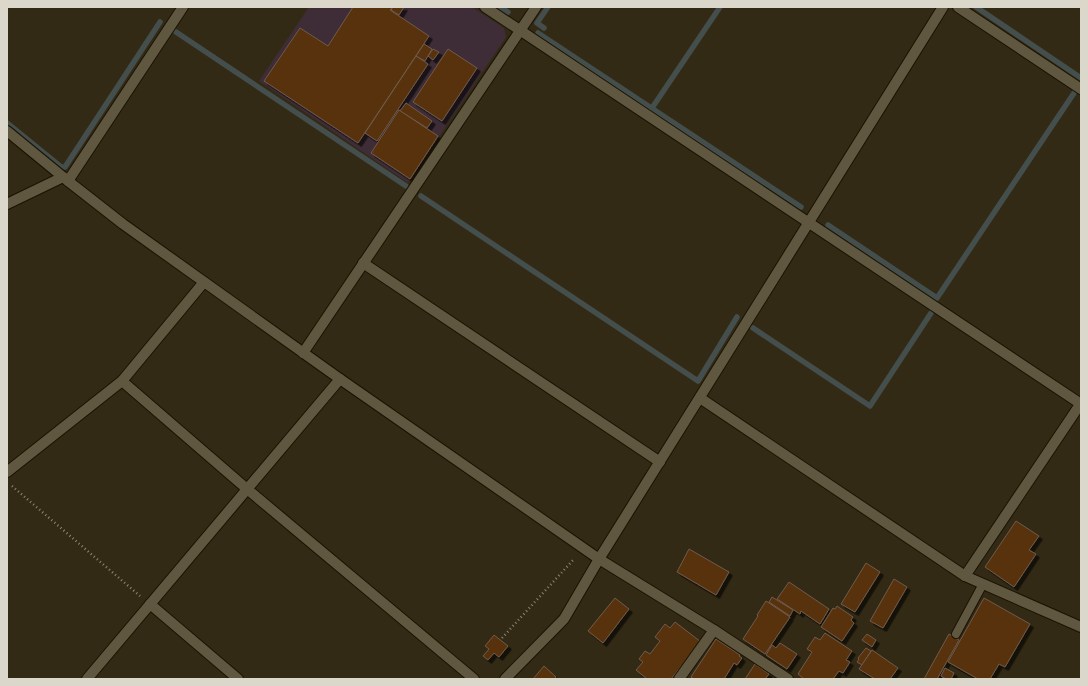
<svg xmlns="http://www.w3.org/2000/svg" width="1088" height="686" font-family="'Fira Sans Condensed',sans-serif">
	<defs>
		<filter id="shadow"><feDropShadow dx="3.5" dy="3.5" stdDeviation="0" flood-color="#0009"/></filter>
	</defs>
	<rect width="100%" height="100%" fill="#322a15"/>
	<path fill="#3e2d37" d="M309 7H472L504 28 506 37 408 183 259 81Z"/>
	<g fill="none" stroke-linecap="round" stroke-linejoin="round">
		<g stroke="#444e4c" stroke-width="5.5">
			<path d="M500 7 508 12"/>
			<path d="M976 7 1081 78"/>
			<path d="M544 28 537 23 548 7"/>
			<path d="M176 32 406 186"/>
			<path d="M538 33 801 207"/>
			<path d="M652 108 720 7"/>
			<path d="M7 123 61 167H65L160 22"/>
			<path d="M421 196 698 381 737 317"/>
			<path d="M828 225 937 298 1074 93"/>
			<path d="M753 328 870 406 931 313"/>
		</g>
	</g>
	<g fill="#58310e" stroke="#6f5b4b" filter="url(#shadow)">
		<path d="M353 7H393L390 10 429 36 358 143 264 81 300 28 328 46Z"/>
		<path d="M393 7H404L399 15 391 10Z"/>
		<path d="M424 44 432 49 425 61 416 56Z"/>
		<path d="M433 49 439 52 433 60 428 56Z"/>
		<path d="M448 49 477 68 442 121 413 102Z"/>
		<path d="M416 56 428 64 377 141 365 133Z"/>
		<path d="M406 103 432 121 427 128 400 111Z"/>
		<path d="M399 110 438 136 410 179 371 153Z"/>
		<path d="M1016 521 1039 536 1029 550 1036 554 1014 587 985 567Z"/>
		<path d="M689 549 729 572 716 595 677 572Z"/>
		<path d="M866 563 880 572 855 612 841 604Z"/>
		<path d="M894 579 907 587 883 628 870 621Z"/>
		<path d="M789 582 829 609 820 624 801 611 800 614 777 599Z"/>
		<path d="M772 597 793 610 790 616 769 602Z"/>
		<path d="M615 598 629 609 603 643 588 631Z"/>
		<path d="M984 598 1030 624 1005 667 999 664 990 679H978L948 662Z"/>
		<path d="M766 601 790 617 765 654 743 639 758 616 757 615Z"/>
		<path d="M837 606 853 617 851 620 854 623 842 641 821 627 833 608 835 609Z"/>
		<path d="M675 622 701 642 671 679H647L636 670 643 662 639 659 645 651 650 654 660 641 655 637 665 624 670 628Z"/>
		<path d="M825 633 852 651 846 660 850 662 843 673 839 671 833 679H804L798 674 812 652 807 649 815 637 820 640Z"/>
		<path d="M867 634 876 640 872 647 862 640Z"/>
		<path d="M949 634 959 640 937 679H924Z"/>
		<path d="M494 635 508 646 499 657 494 653 488 660 483 656 489 649 485 646Z"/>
		<path d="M716 639 740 655 739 656 742 658 737 665 734 663 724 679H694L691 677Z"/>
		<path d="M780 643 797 654 787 669 766 655 772 645 776 648Z"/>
		<path d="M866 648 871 651 862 665 857 662 859 659 858 658Z"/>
		<path d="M872 650 898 668 890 679H875L859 669Z"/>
		<path d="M755 664 769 674 765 679H745Z"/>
		<path d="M544 666 556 677 554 679H533Z"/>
		<path d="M945 668 954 673 951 679H946L941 676Z"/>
	</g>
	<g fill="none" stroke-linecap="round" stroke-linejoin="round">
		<defs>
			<path id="service" d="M956 634 983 584"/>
			<g id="minor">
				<path d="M485 7 1081 404"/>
				<path d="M958 7 1081 89"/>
				<path d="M7 131 68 181 123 224 340 379 599 559 714 630 788 679"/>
				<path d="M68 181 183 7"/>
				<path d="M7 204 63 177"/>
				<path d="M363 263 660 462"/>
				<path d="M303 353 536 7"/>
				<path d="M122 381 247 489 474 679"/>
				<path d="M700 398 965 576 1081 627"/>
				<path d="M7 472 122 381 204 282"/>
				<path d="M965 576 1081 403"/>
				<path d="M150 604 238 679"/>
				<path d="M87 679 340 379"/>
				<path d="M505 679 564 619 599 559 943 7"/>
				<path d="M679 679 714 630"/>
			</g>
		</defs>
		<use href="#service" stroke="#1a1301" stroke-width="10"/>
		<use href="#minor" stroke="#1a1301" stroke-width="12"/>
		<g stroke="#8d8777" stroke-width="2.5" stroke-dasharray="1 3" stroke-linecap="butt">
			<path d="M12 486 140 596"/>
			<path d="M502 638 574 559"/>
		</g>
		<use href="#service" stroke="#605741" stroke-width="8"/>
		<use href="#minor" stroke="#605741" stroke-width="10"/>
	</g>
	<rect width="1088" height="686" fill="none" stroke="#dcd7cb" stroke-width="16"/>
</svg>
